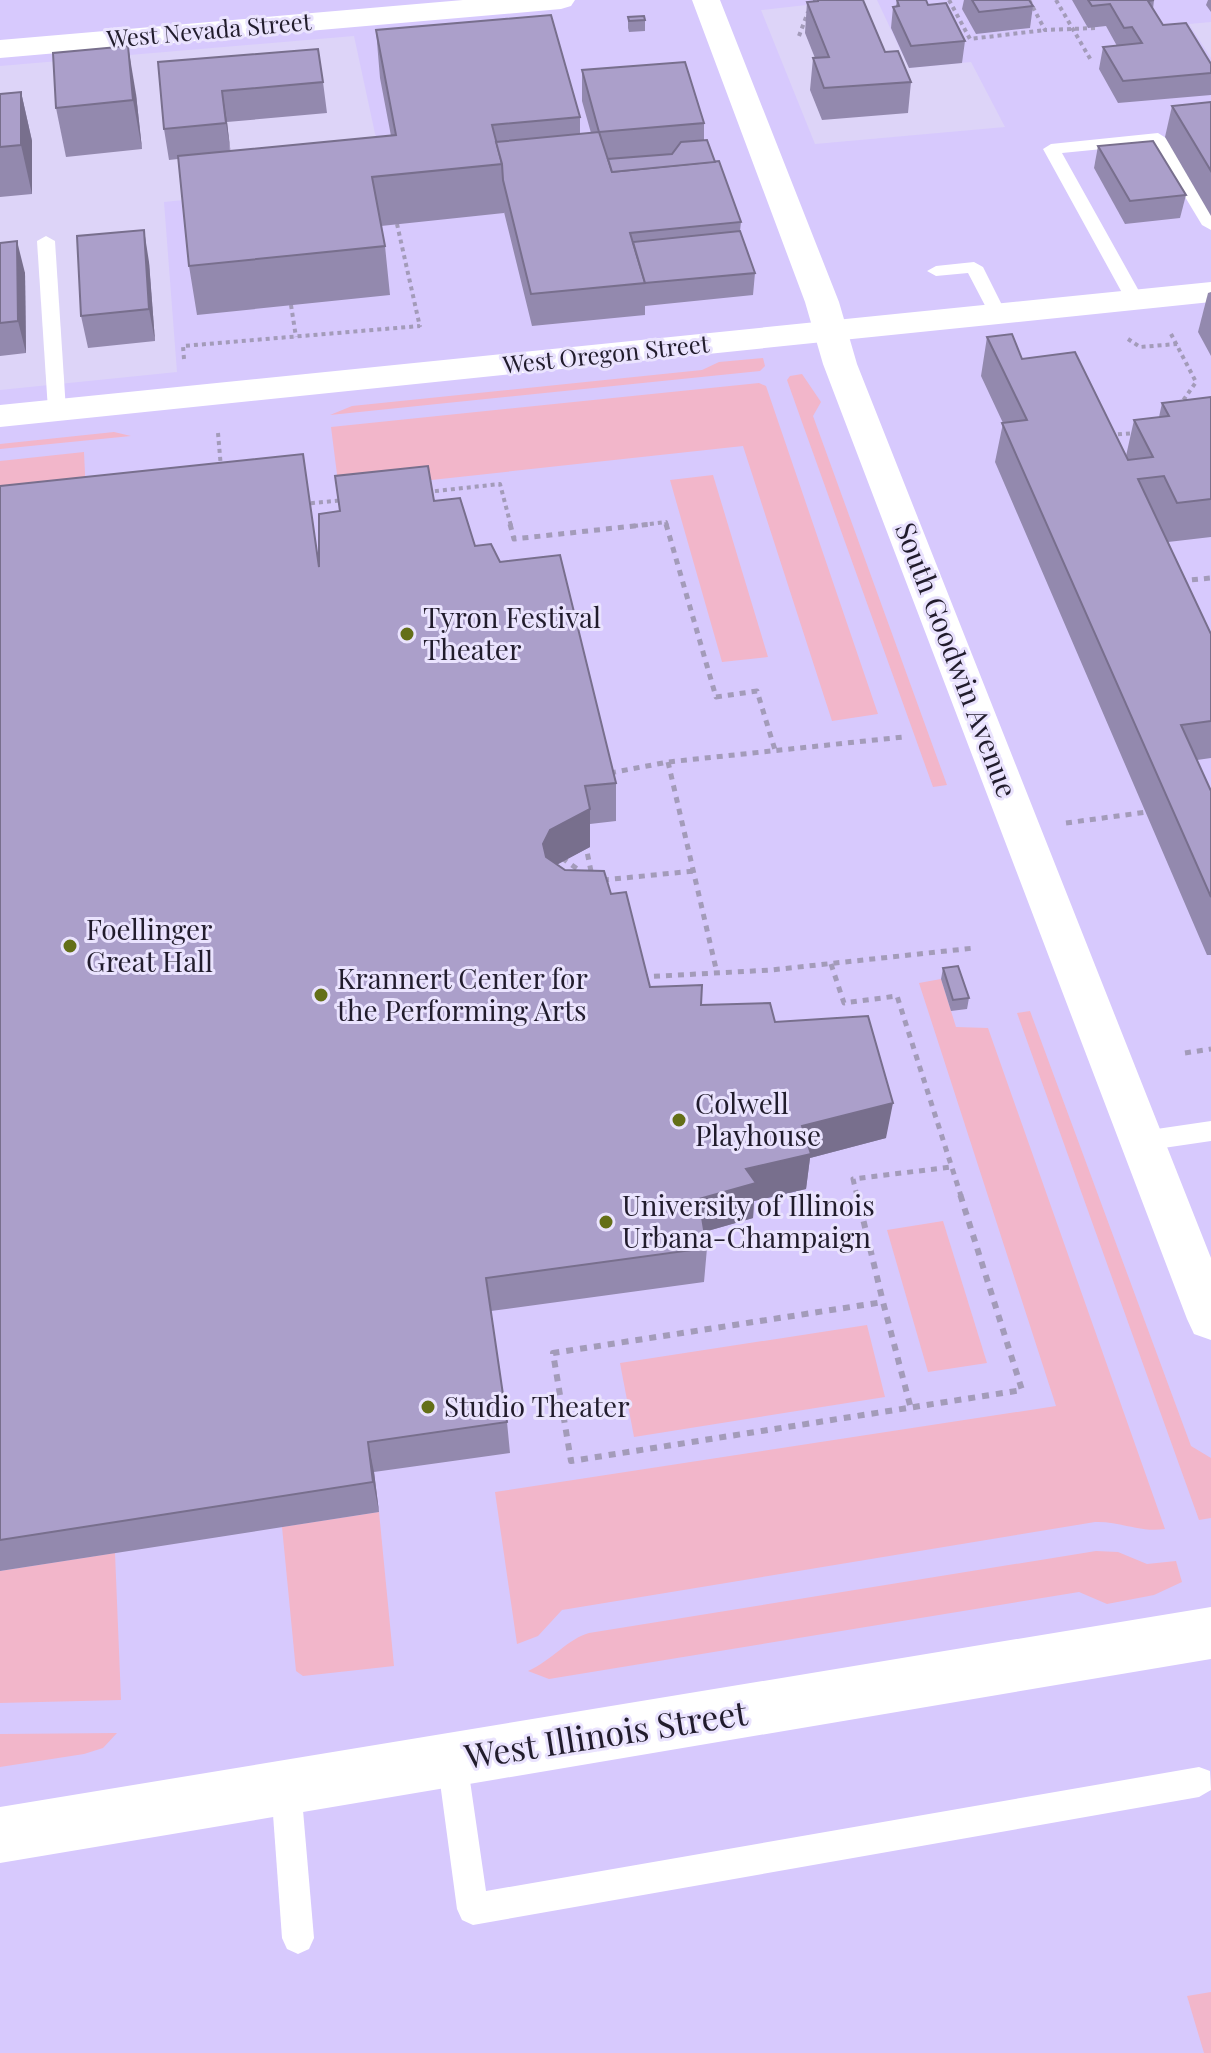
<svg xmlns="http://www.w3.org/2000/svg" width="1211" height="2053" font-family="'Playfair Display',serif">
	<rect width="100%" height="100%" fill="#ddd4f8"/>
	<path fill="#d7c9fd" d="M0 0H851L761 10 815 144 1005 127 971 62 909 68 877 0H1211V22L1189 24 1211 58V2053H0V390L177 372 164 202 385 180 354 36 0 66Z"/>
	<g fill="#f2b6ca">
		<path d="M763 358 765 366 760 371 330 415 352 406 702 370 719 362Z"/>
		<path d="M802 374 821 402 813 416 947 785 933 787 803 425 787 380 790 376Z"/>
		<path d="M759 383 766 386 878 714 832 721 743 446 339 490 331 427Z"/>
		<path d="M114 432 131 436 0 449V444Z"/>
		<path d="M84 452 87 517 0 526V461Z"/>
		<path d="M713 475 768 657 722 662 670 480Z"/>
		<path d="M941 979 956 1027 988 1028 1165 1529C1140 1533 1120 1521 1095 1522L562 1610 538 1636 517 1644 495 1492 1056 1406 919 983Z"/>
		<path d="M1030 1011 1191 1446 1211 1458V1518L1199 1520 1017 1013Z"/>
		<path d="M943 1221 987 1363 928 1372 887 1230Z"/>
		<path d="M867 1325 885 1397 634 1437 620 1363Z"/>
		<path d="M379 1512 394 1666 303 1676 296 1671 282 1527Z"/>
		<path d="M1096 1551 1118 1552 1147 1564 1176 1561 1182 1582 1154 1595 1107 1604 1079 1592 549 1679 528 1671C551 1661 569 1638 589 1633Z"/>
		<path d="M115 1553 121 1700 0 1703V1571Z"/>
		<path d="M117 1733 103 1748 84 1754 0 1767V1734Z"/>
		<path d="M1211 1992V2053H1204L1187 1996Z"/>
	</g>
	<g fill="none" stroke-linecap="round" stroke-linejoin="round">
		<g stroke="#a39bb9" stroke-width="4" stroke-dasharray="4 4" stroke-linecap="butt">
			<path d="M949 0 970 39 1045 30"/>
			<path d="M1029 0 1045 30 1096 28"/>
			<path d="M1056 0 1092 62"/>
			<path d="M799 36 808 12"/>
			<path d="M397 224 420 327"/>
			<path d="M291 305 296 337"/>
			<path d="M1171 334 1196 382 1180 405"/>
			<path d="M1128 339 1140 347 1177 344"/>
			<path d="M184 359 183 346 420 326"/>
			<path d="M218 433 221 468"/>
			<path d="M1110 435 1135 433"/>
			<path d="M427 492 500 484 511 526"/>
			<path d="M303 504 345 500"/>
			<path d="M634 526 666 522 667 526"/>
		</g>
		<g stroke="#a39bb9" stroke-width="5" stroke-dasharray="6 6" stroke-linecap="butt">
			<path d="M510 524 514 539 652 524"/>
			<path d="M666 524 716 697 757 691 775 750"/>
			<path d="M1180 581 1211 578"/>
			<path d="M668 762 717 973"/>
			<path d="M610 773 668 762 903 737"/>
			<path d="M1066 823 1147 812"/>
			<path d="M585 842 592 876"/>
			<path d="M562 858 583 873"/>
			<path d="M603 880 694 871"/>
			<path d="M831 964 844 1003 897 996 961 1196"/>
			<path d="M642 977 771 970 974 948"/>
			<path d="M1185 1053 1211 1049"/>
			<path d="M857 1196 853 1179 951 1167"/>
		</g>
		<g stroke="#a39bb9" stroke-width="6" stroke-dasharray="7 7" stroke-linecap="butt">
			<path d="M857 1194 883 1302"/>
			<path d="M910 1405 883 1302 553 1353 571 1461 1022 1390 960 1194"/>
		</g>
		<g fill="#fff" fill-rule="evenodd">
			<path d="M1158 133 1166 138 1211 211V230L1202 225 1153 144 1062 153 1144 300 1135 305 1126 300 1043 149 1051 144Z"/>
			<path d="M46 236 55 241 66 410 57 416 48 410 37 241Z"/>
			<path d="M974 262 983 267 1006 313 1003 317H991L968 273 936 276 927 271 936 266Z"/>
			<path d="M1211 1121V1141L1143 1151 1134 1148 1131 1141 1134 1134 1143 1131Z"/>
			<path d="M452 1745 463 1749 467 1760 486 1891 1199 1767 1210 1771 1211 1790 1199 1797 473 1925 462 1920 457 1909 437 1760 441 1749Z"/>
			<path d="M286 1772 297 1776 301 1787 314 1938 309 1949 298 1954 287 1949 282 1938 271 1787 275 1776Z"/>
		</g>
		<g fill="#fff" fill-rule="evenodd">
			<path d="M463 0H575L571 6 561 9 0 58V40Z"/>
			<path d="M1211 282V302L0 427V405Z"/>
			<path d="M1211 1607V1659L0 1863V1807Z"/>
		</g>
		<path fill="#fff" fill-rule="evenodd" d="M692 0H720L839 302 857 364 1211 1258V1340L1194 1334 1187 1319 823 364 805 302Z"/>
	</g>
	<g fill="#9389ae">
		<path d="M813 0H863L885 52 911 82 908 113 822 120 810 90 813 58H815L805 33 807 2H813Z"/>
		<path d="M897 0 928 5 965 41 962 63 909 68 891 28 893 7 896 6Z"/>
		<path d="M964 0H1029L1033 6 1030 28 976 34 962 9Z"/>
		<path d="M1072 0H1154L1153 9 1163 25 1211 64V95L1118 103 1099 69 1103 47 1117 46 1106 26 1088 28Z"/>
		<path d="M1208 0H1211V12L1206 5Z"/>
		<path d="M628 17 645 20V31L629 32 628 28Z"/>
		<path d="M376 30 580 117V134L591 133 582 101V70L704 123V140L715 162 741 222 740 231 755 273 753 295 645 306V315L532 326 504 212V213L381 226 385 246 390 295 197 315 189 266 178 159 169 160 164 129 158 62 323 82 327 113 227 122 230 151 391 136 380 78Z"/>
		<path d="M21 92 32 141V194L0 197V94Z"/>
		<path d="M136 94 142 149 66 157 56 108Z"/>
		<path d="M1211 102V216L1165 137 1172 106Z"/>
		<path d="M1098 146 1186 195 1180 218 1125 224 1094 168Z"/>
		<path d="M0 243 25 273 26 353 0 356Z"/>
		<path d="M149 262 155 341 88 348 81 316Z"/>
		<path d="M1211 292V356L1198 332 1208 293Z"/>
		<path d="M987 337 1022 359 1126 456 1134 420 1159 417 1162 403 1211 397V537L1168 542 1211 634V758L1197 760 1211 791V955H1207L995 462 1003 423 981 376Z"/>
		<path d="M0 486 319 567 434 501 475 546 500 562 616 783V821L590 824V847L557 864 565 870 611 894 650 987 701 1005 775 1022 886 1138 810 1158 806 1189 754 1201 753 1218 704 1232 707 1248 704 1282 491 1311 507 1422 510 1453 374 1472 379 1512 0 1571Z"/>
		<path d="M943 968 969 998 967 1009 951 1011 941 979Z"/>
	</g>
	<g fill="#786f8d">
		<path d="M128 46 136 94 142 149 133 100Z"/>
		<path d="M222 91 227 122 231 155 226 123Z"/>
		<path d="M21 92 32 141V194L21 145Z"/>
		<path d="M144 230 149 262 155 341 149 309Z"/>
		<path d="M17 241 25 273 26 353 18 321Z"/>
		<path d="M590 809V847L551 868 544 882 543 844 550 830Z"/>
		<path d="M893 1103 886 1138 810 1158 806 1189 754 1201 753 1218 697 1234 699 1199 746 1169 802 1126Z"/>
		<path d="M368 1442 374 1472 379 1512 373 1482Z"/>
	</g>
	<g fill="#ab9fca" stroke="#786f8d" stroke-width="2">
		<path d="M818 0H863L885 52 898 51 911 82 824 88 813 58 829 57 807 2 818 1Z"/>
		<path d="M897 0H926L928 5 946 3 965 41 911 46 893 7 899 6Z"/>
		<path d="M972 0H1029L1033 6 979 12Z"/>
		<path d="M1088 0H1154L1148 1 1163 25 1186 23 1211 64V73L1123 81 1103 47 1142 43 1132 27 1124 28 1110 4 1092 6Z"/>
		<path d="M551 15 580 117 492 125 502 164 372 177 385 246 189 266 178 156 396 135 376 30Z"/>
		<path d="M644 16 645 20 629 21 628 17Z"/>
		<path d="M128 46 133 100 56 108 53 53Z"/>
		<path d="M318 49 323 82 222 91 226 123 164 129 158 62Z"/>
		<path d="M685 62 704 123 599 132 582 70Z"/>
		<path d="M21 92V145L0 147V94Z"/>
		<path d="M1211 102V171L1172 106Z"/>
		<path d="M599 132 612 172 719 161 741 222 630 233 645 283 531 294 503 180 502 164 496 142Z"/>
		<path d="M707 140 715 162 612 172 608 159 672 154 681 142Z"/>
		<path d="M1153 141 1186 195 1130 201 1098 146Z"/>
		<path d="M144 230 149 309 81 316 77 236Z"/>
		<path d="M740 231 755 273 645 283 633 242Z"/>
		<path d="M17 241 18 321 0 323V243Z"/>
		<path d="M1012 334 1022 359 1075 352 1128 460 1153 457 1134 420 1169 416 1162 403 1211 397V499L1177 503 1164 476 1138 479 1211 634V721L1181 725 1211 791V897L1002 423 1027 420 987 337Z"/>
		<path d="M303 454 319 567V514L340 511 335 476 428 466 434 501 460 498 475 546 491 544 500 562 560 555 616 783 585 786 590 809 550 830 543 844 546 857 565 870 604 871 611 894 626 892 650 987 702 985 701 1005 770 1003 775 1022 868 1016 893 1103 802 1126 811 1154 746 1169 756 1183 699 1199 707 1248 486 1278 507 1422 368 1442 373 1482 0 1540V486Z"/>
		<path d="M958 966 969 998 953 1000 943 968Z"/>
	</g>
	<g fill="#646f18" stroke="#eae3fe" stroke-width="3">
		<circle cx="407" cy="634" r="8"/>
		<circle cx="70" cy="946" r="8"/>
		<circle cx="321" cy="995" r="8"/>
		<circle cx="679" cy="1120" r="8"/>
		<circle cx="606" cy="1222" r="8"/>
		<circle cx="428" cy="1407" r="8"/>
	</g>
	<g text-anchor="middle" stroke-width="6" stroke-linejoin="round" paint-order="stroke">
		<g font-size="24" fill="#211c2c" stroke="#eae3fe">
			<text transform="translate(209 31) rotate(-5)" y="8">West Nevada Street</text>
			<text transform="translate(606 355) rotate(-6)" y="8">West Oregon Street</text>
		</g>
		<g font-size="28" fill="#211c2c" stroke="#eae3fe" text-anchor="start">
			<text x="423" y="628">Tyron Festival<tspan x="423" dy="32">Theater</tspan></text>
			<text x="86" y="940">Foellinger<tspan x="86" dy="32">Great Hall</tspan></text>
			<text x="337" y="989">Krannert Center for<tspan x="337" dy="32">the Performing Arts</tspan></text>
			<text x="695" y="1114">Colwell<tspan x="695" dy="32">Playhouse</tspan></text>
			<text x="622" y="1216">University of Illinois<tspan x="622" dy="32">Urbana-Champaign</tspan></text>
			<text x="444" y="1417">Studio Theater</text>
		</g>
		<g font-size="28" fill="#211c2c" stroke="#eae3fe">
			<text transform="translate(956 660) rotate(69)" y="10">South Goodwin Avenue</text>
		</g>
		<g font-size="34" fill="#211c2c" stroke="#eae3fe">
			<text transform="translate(606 1735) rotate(-9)" y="12">West Illinois Street</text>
		</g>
	</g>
</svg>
